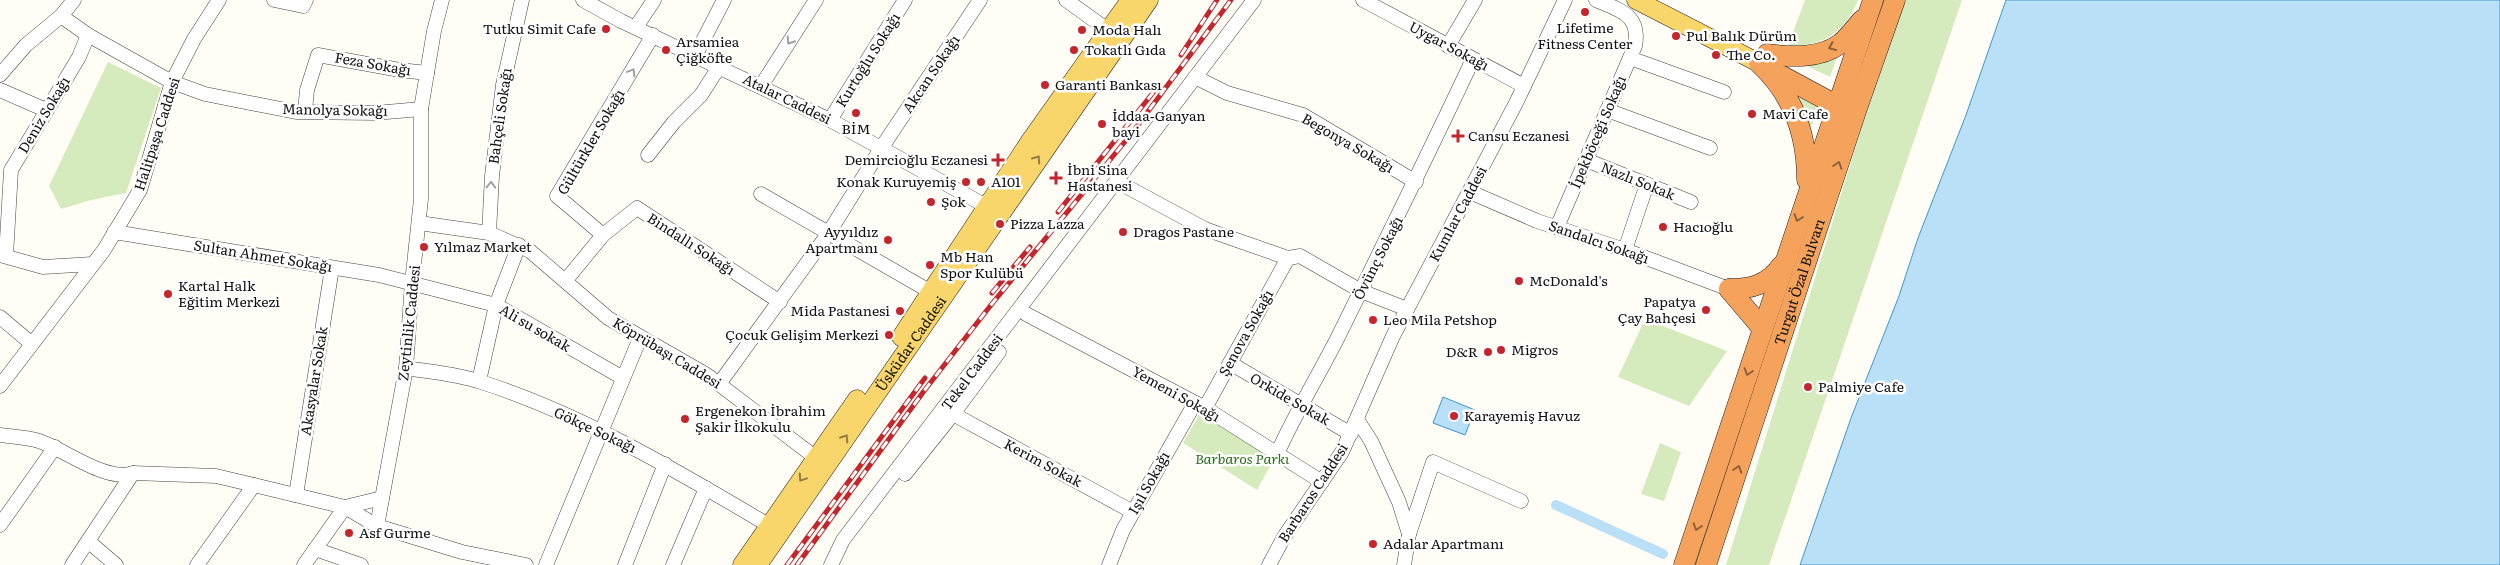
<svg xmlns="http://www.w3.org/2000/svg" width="2500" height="565" font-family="Literata,serif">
	<rect width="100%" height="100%" fill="#fffdf5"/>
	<g fill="#d5ebbd">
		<path d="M1805 0H1858C1845 33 1823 46 1788 46Z"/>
		<path d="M1906 0H1962L1769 565H1726L1883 59Z"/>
		<path d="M1839 51 1830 77 1801 63Z"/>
		<path d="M108 62 161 88 126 193 91 200 61 209 49 186Z"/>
		<path d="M1791 87 1821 105 1811 127 1809 126Z"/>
		<path d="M1645 319 1727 351 1689 406 1618 377Z"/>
		<path d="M1200 413 1275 457 1257 490 1183 443Z"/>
		<path d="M1660 443 1681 452 1664 501 1641 494Z"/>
	</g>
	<g fill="#b9e0f7" stroke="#3f96cf">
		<path d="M2006 0H2500V565H1800L1851 418 1899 296 1918 238 1966 115Z"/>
		<path d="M1443 397 1475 410 1465 435 1433 423Z"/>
	</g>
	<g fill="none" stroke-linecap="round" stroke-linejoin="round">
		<path stroke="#b9e0f7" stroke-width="10" d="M1556 505 1663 554"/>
		<defs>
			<g id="minor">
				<path d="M274 0 303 6 306 0"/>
				<path d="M583 0 621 21 830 120 986 206"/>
				<path d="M1066 0 1116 36"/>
				<path d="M1363 0 1524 86"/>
				<path d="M61 16 88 35 172 82 205 94 296 112 375 113 421 109"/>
				<path d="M636 27 654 0"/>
				<path d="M1448 46 1475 0"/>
				<path d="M695 56 724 0"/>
				<path d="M1630 58 1724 92"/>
				<path d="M0 75 26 45 61 16 74 0"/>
				<path d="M1195 77 1227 93 1303 115 1416 182"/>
				<path d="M761 86 816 0"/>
				<path d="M0 90 46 110"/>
				<path d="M1607 110 1710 148"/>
				<path d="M305 111 307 90 318 55 400 70 427 73"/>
				<path d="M830 120 905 0"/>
				<path d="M648 155 674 122 701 95 719 67"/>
				<path d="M1586 160 1691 202"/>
				<path d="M1118 182 1205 229 1288 258 1300 256 1361 291 1407 309"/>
				<path d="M1470 192 1537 221 1625 250 1729 289"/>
				<path d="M761 194 931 292"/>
				<path d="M419 223 489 233 530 251 608 318 707 375 824 464"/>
				<path d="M1557 227 1635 46C1641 15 1620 10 1596 0"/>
				<path d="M114 232 379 275 496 305 623 378"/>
				<path d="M489 233 492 176 503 85 522 0"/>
				<path d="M603 235 557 196 653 35"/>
				<path d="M1625 250 1647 184"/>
				<path d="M0 255 43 267 93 264"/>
				<path d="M6 256 11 170 79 57 88 35"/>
				<path d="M566 280 603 235 637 208 780 302"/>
				<path d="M1026 314 1205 408 1322 482"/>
				<path d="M0 317 32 344"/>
				<path d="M1230 363 1351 434"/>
				<path d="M406 368C431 372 457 374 481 382 584 415 677 471 770 526"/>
				<path d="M479 381 496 305 519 245"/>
				<path d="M719 384 828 234 882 147 980 0"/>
				<path d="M0 386 104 250 140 190 172 82 194 39 219 0"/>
				<path d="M1205 408 1288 258"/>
				<path d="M953 414 1133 512"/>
				<path d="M1358 421 1371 441 1399 502 1409 534 1404 565"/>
				<path d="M0 435C13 437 26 437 39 441 64 449 107 483 133 473L216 476 254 485 345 507 377 526 462 552 526 565"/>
				<path d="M1277 454C1295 414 1317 378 1337 339 1383 246 1429 153 1473 59"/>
				<path d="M905 474 953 414 999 352"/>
				<path d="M296 495 332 268"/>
				<path d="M345 507 382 498"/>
				<path d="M0 525 55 447"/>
				<path d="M377 526 406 368 412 283 421 199V109L434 31 442 0"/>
				<path d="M1409 534 1433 462 1521 501"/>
				<path d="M88 541 116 565"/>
				<path d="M315 549 361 565"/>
				<path d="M72 565 133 473"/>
				<path d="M197 565 254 485"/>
				<path d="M304 565 345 507"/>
				<path d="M546 565 640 338"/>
				<path d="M625 565 665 464"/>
				<path d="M673 565 706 488"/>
				<path d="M831 565 843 540 1254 0"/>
				<path d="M1109 565 1123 530 1195 403"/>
				<path d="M1269 565 1284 537 1342 452 1393 336 1516 103 1565 0"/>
			</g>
			<g id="major">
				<path d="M1636 0 1759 63"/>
				<path d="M901 337 1030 141 1130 0"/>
				<path d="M742 565 857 399"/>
				<path id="s1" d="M758 565 1149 0"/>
			</g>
			<g id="highway">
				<path d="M1767 54C1791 57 1819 59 1840 44 1848 38 1855 28 1862 20"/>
				<path d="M1759 63C1793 94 1807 134 1807 180"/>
				<path d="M1771 70 1836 105 1848 109"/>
				<path d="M1729 289C1751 289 1768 285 1782 265"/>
				<path d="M1729 289 1762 328"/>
				<path d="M1684 565 1873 0"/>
				<path id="s2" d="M1706 565 1857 108 1895 0"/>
			</g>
		</defs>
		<use href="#minor" stroke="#444" stroke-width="15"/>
		<use href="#major" stroke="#222" stroke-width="19"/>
		<use href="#highway" stroke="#222" stroke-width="21"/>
		<use href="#minor" stroke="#fff" stroke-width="14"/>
		<use href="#major" stroke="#f9d66b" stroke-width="18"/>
		<use href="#highway" stroke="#f5a25d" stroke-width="20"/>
		<defs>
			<g id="rail">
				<path d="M1181 55 1217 0"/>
				<path d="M1058 212 1156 89"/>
				<path d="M992 293 1030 247"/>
				<path d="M787 565 925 378"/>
				<path d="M797 565 924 391 991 305 1132 133 1231 0"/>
			</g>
		</defs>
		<use href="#rail" stroke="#c4262e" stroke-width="5"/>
		<use href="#rail" stroke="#fff" stroke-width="3" stroke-dasharray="9" stroke-linecap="butt"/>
	</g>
	<defs><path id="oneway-chevron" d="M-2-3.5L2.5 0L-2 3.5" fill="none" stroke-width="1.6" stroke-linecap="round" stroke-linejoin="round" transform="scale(1.25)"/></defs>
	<g stroke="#a0a0a0">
		<use href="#oneway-chevron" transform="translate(790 41) rotate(123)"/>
		<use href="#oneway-chevron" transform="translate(632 72) rotate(-59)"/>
		<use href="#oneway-chevron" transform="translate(491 185) rotate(-88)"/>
	</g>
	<g stroke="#8e613b">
		<use href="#oneway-chevron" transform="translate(1832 47) rotate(156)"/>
		<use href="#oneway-chevron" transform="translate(1838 165) rotate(-72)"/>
		<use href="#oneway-chevron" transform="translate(1798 218) rotate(108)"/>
		<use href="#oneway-chevron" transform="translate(1748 372) rotate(108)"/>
		<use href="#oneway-chevron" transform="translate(1738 469) rotate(-72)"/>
		<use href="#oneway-chevron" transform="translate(1697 527) rotate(108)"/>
	</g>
	<g stroke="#917d42">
		<use href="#oneway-chevron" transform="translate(1037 159) rotate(-55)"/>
		<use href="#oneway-chevron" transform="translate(845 438) rotate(-57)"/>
		<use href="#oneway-chevron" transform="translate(802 478) rotate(124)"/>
	</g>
	<g fill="#c4262e" stroke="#fff" stroke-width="2">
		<circle cx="1585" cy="12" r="5"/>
		<circle cx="606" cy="29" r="5"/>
		<circle cx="1082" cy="30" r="5"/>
		<circle cx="1676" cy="36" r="5"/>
		<circle cx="666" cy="50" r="5"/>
		<circle cx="1074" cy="50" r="5"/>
		<circle cx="1716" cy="55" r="5"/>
		<circle cx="1045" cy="85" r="5"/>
		<circle cx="856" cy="113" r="5"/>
		<circle cx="1752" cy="114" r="5"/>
		<circle cx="1102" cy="124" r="5"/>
		<path d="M1455.5 128.5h5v5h5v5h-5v5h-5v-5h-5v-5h5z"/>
		<path d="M995.5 152.5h5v5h5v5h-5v5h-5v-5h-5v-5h5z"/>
		<path d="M1053.5 170.5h5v5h5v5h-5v5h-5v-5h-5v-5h5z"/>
		<circle cx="966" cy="182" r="5"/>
		<circle cx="981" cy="182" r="5"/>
		<circle cx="931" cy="202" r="5"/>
		<circle cx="1000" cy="224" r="5"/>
		<circle cx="1663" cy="227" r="5"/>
		<circle cx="1123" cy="232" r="5"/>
		<circle cx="888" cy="240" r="5"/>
		<circle cx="424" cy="247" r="5"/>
		<circle cx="930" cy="265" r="5"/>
		<circle cx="1519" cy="281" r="5"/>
		<circle cx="168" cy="294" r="5"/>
		<circle cx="1706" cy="310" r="5"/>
		<circle cx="900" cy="311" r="5"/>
		<circle cx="1373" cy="320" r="5"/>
		<circle cx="889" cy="335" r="5"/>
		<circle cx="1501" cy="350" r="5"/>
		<circle cx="1488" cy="352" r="5"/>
		<circle cx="1808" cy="387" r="5"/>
		<circle cx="1454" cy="416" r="5"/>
		<circle cx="685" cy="419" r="5"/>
		<circle cx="349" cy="533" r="5"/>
		<circle cx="1373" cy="544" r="5"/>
	</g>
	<g text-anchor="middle" stroke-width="5" stroke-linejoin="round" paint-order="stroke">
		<g font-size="14" fill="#111" stroke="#fff" text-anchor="start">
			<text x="1585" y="33" text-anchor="middle">Lifetime<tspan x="1585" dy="16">Fitness Center</tspan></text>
			<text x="596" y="34" text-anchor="end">Tutku Simit Cafe</text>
			<text x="1092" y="35">Moda Halı</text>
			<text x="1686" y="41">Pul Balık Dürüm</text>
			<text x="676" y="47">Arsamiea<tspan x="676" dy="16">Çiğköfte</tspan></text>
			<text x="1084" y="55">Tokatlı Gıda</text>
			<text x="1726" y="60">The Co.</text>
			<text x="1055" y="90">Garanti Bankası</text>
			<text x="1762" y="119">Mavi Cafe</text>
			<text x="1112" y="121">İddaa-Ganyan<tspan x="1112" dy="16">bayi</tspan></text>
			<text x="856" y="134" text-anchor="middle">BİM</text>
			<text x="1468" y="141">Cansu Eczanesi</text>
			<text x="988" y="165" text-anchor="end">Demircioğlu Eczanesi</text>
			<text x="1067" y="175">İbni Sina<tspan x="1067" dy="16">Hastanesi</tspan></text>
			<text x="956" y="187" text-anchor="end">Konak Kuruyemiş</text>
			<text x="991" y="187">A101</text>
			<text x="941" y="207">Şok</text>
			<text x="1010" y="229">Pizza Lazza</text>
			<text x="1673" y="232">Hacıoğlu</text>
			<text x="878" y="237" text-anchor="end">Ayyıldız<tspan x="878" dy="16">Apartmanı</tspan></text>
			<text x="1133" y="237">Dragos Pastane</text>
			<text x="434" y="252">Yılmaz Market</text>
			<text x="940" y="262">Mb Han<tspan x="940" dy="16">Spor Kulübü</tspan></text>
			<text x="1529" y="286">McDonald's</text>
			<text x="178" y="291">Kartal Halk<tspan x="178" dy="16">Eğitim Merkezi</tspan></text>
			<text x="1696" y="307" text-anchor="end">Papatya<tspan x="1696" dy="16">Çay Bahçesi</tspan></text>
			<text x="890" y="316" text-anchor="end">Mida Pastanesi</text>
			<text x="1383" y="325">Leo Mila Petshop</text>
			<text x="879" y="340" text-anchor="end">Çocuk Gelişim Merkezi</text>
			<text x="1511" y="355">Migros</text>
			<text x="1478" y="357" text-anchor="end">D&amp;R</text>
			<text x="1818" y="392">Palmiye Cafe</text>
			<text x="695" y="416">Ergenekon İbrahim<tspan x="695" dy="16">Şakir İlkokulu</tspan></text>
			<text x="1464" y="421">Karayemiş Havuz</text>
			<text x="359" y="538">Asf Gurme</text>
			<text x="1383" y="549">Adalar Apartmanı</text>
		</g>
		<g font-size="14" fill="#111" stroke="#fff">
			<text transform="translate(1449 46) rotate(28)" y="5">Uygar Sokağı</text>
			<text transform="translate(868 60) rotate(-58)" y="5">Kurtoğlu Sokağı</text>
			<text transform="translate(373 64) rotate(10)" y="5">Feza Sokağı</text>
			<text transform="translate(931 74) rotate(-56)" y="5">Akcan Sokağı</text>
			<text transform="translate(787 99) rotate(26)" y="5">Atalar Caddesi</text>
			<text transform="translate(335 110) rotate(1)" y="5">Manolya Sokağı</text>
			<text transform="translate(44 115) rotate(-59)" y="5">Deniz Sokağı</text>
			<text transform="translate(500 116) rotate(-82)" y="5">Bahçeli Sokağı</text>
			<text transform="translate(1598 132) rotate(-67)" y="5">İpekböceği Sokağı</text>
			<text transform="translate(157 134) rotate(-72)" y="5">Halitpaşa Caddesi</text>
			<text transform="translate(591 142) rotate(-60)" y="5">Gültürkler Sokağı</text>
			<text transform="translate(1348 143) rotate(30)" y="5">Begonya Sokağı</text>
			<text transform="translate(1638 181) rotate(22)" y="5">Nazlı Sokak</text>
			<text transform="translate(1458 214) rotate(-62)" y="5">Kumlar Caddesi</text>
			<text transform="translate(1599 242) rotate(19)" y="5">Sandalcı Sokağı</text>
			<text transform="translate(691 244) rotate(33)" y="5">Bindallı Sokağı</text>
			<text transform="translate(263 256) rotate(9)" y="5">Sultan Ahmet Sokağı</text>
			<text transform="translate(1378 258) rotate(-63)" y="5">Övünç Sokağı</text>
			<text dy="5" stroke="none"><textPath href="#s2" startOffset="298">Turgut Özal Bulvarı</textPath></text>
			<text transform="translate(409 323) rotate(-84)" y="5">Zeytinlik Caddesi</text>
			<text transform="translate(535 328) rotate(30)" y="5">Ali su sokak</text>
			<text transform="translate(1246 333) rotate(-61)" y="5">Şenova Sokağı</text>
			<text dy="5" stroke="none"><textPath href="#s1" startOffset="269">Üsküdar Caddesi</textPath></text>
			<text transform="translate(667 353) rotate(31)" y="5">Köprübaşı Caddesi</text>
			<text transform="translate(972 372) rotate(-53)" y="5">Tekel Caddesi</text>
			<text transform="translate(314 381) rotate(-81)" y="5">Akasyalar Sokak</text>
			<text transform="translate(1176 394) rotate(29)" y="5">Yemeni Sokağı</text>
			<text transform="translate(1290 399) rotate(30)" y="5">Orkide Sokak</text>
			<text transform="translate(595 430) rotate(25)" y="5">Gökçe Sokağı</text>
			<text transform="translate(1043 463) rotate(28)" y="5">Kerim Sokak</text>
			<text transform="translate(1149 483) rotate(-61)" y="5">Işıl Sokağı</text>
			<text transform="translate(1313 493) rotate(-57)" y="5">Barbaros Caddesi</text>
		</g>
		<g font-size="14" font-style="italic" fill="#2f6b1f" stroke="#fff">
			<text x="1242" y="464">Barbaros Parkı</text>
		</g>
	</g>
</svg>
